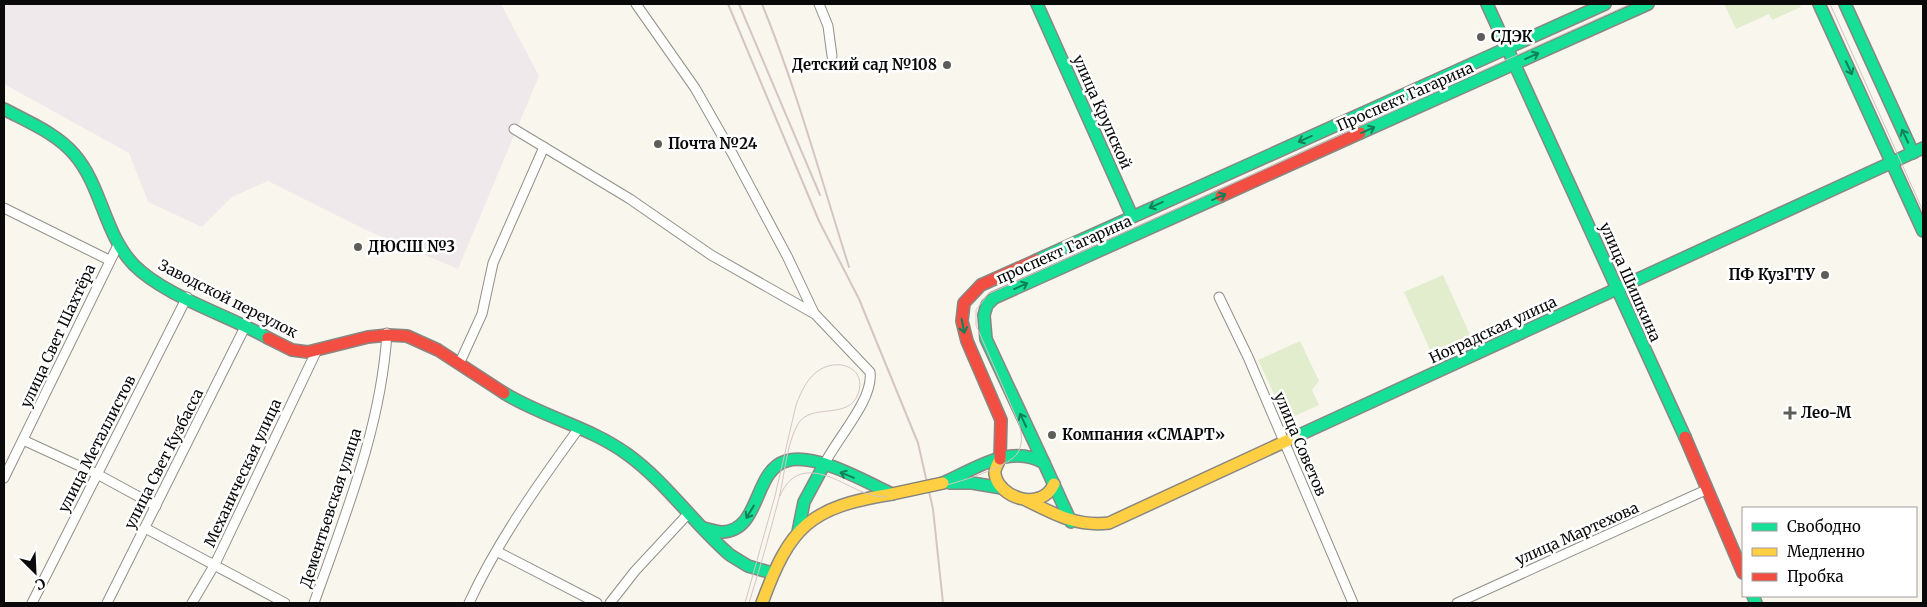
<svg xmlns="http://www.w3.org/2000/svg" width="1927" height="607" font-family="Merriweather,serif">
	<rect width="100%" height="100%" fill="#f9f6ed"/>
	<path fill="#f0e9eb" d="M4 4H501L539 76 458 269 366 230 268 181 232 197 202 227 148 202 129 153 4 84Z"/>
	<g fill="#e2edce">
		<path d="M1724 4H1799L1801 7 1772 20 1769 14 1736 29Z"/>
		<path d="M1443 275 1471 337 1432 354 1404 292Z"/>
		<path d="M1300 341 1319 381 1312 390 1319 405 1286 420 1258 360Z"/>
	</g>
	<g fill="none" stroke-linecap="round" stroke-linejoin="round">
		<defs>
			<g id="street">
				<path d="M636 4 695 88 732 153 787 256 814 313 870 372C874 400 836 439 824 465"/>
				<path d="M819 4 828 26 832 56"/>
				<path d="M514 129 630 199 711 255 813 313"/>
				<path d="M4 208 109 260"/>
				<path d="M1219 297 1248 357 1353 603"/>
				<path d="M460 362 482 314 493 263 544 147"/>
				<path d="M23 440 97 474 156 506"/>
				<path d="M4 478 118 245"/>
				<path d="M145 528 285 603"/>
				<path d="M498 552 597 603"/>
				<path d="M32 603 187 297"/>
				<path d="M107 603 245 327"/>
				<path d="M192 603 215 564 316 352"/>
				<path d="M314 603C345 515 381 428 387 333"/>
				<path d="M469 603C497 542 539 483 579 428"/>
				<path d="M610 603 635 571 687 515"/>
				<path d="M1457 603 1708 489"/>
			</g>
			<g id="fast">
				<path d="M1037 4 1132 216"/>
				<path d="M1487 4 1685 437"/>
				<path d="M1819 4 1923 231"/>
				<path d="M1845 4 1913 153"/>
				<path d="M4 109C28 122 56 133 74 154 102 186 104 234 134 265 166 297 228 315 268 338"/>
				<path d="M1360 133 1648 4"/>
				<path d="M1037 260 1605 4"/>
				<path d="M504 393C543 417 590 427 627 454 666 482 694 524 730 555L748 566 772 573"/>
				<path d="M1295 437 1923 148"/>
				<path d="M1044 463 986 339 984 315 987 305 994 298 1221 196"/>
				<path d="M943 483C975 469 1010 443 1044 463L1071 522"/>
				<path d="M950 483H972L1002 488"/>
				<path d="M703 528C709 529 716 532 722 532 761 531 753 471 786 461 815 452 866 482 892 494"/>
				<path d="M798 532 804 502 824 465"/>
				<path d="M1753 596 1756 603"/>
			</g>
			<g id="slow">
				<path d="M1000 459C998 464 994 469 995 474 998 497 1041 513 1054 484"/>
				<path d="M1026 500C1054 514 1077 527 1109 523L1295 437"/>
				<path d="M762 603C790 526 810 507 892 494"/>
			</g>
			<g id="jam">
				<path d="M1221 196 1360 133"/>
				<path d="M268 338 292 350 308 352 368 337 388 335 407 336 438 350 504 393"/>
				<path d="M1685 437 1743 573"/>
				<path d="M1000 459 1001 420 967 341 962 321 964 303 981 285 1037 260"/>
			</g>
		</defs>
		<use href="#street" stroke="#92908c" stroke-width="11"/>
		<use href="#fast" stroke="#888783" stroke-width="14"/>
		<use href="#slow" stroke="#888783" stroke-width="14"/>
		<use href="#jam" stroke="#888783" stroke-width="14"/>
		<use href="#street" stroke="#fefefc" stroke-width="9"/>
		<use href="#fast" stroke="#16e098" stroke-width="11"/>
		<use href="#slow" stroke="#ffcf43" stroke-width="11"/>
		<use href="#jam" stroke="#f24e42" stroke-width="11"/>
		<g stroke="#d4c5c4" stroke-width="1">
			<path d="M1830 4 1923 211"/>
			<path d="M780 496C785 484 793 474 807 473 831 471 853 492 876 496 901 500 1002 474 1017 454 1023 445 1022 434 1019 424L976 325V310L988 294 1630 4"/>
			<path d="M745 603 775 496 796 405C801 392 808 376 821 369 841 358 867 369 858 394 848 421 811 402 798 424 786 445 785 474 779 498 770 533 760 568 749 603"/>
		</g>
		<g stroke="#d4c5c4" stroke-width="2">
			<path d="M728 4 819 221 859 299 918 443 933 509 943 603"/>
			<path d="M739 4 820 195"/>
			<path d="M762 4C797 90 821 179 849 267"/>
		</g>
		<defs>
			<path id="slow-bridge" d="M892 494 943 483"/>
		</defs>
		<use href="#slow-bridge" stroke="#7f7e7a" stroke-width="14" stroke-linecap="butt"/>
		<use href="#slow-bridge" stroke="#ffcf43" stroke-width="11"/>
	</g>
	<defs><path id="oneway-shaft" d="M-6 0H5M1.5-3L5.5 0L1.5 3" fill="none" stroke-width="1.6" stroke-linecap="round" stroke-linejoin="round" transform="scale(1.25)"/></defs>
	<g stroke="#118058">
		<use href="#oneway-shaft" transform="translate(1532 56) rotate(-24)"/>
		<use href="#oneway-shaft" transform="translate(1849 68) rotate(65)"/>
		<use href="#oneway-shaft" transform="translate(1368 130) rotate(-24)"/>
		<use href="#oneway-shaft" transform="translate(1905 136) rotate(-115)"/>
		<use href="#oneway-shaft" transform="translate(1305 139) rotate(156)"/>
		<use href="#oneway-shaft" transform="translate(1219 197) rotate(-24)"/>
		<use href="#oneway-shaft" transform="translate(1156 205) rotate(156)"/>
		<use href="#oneway-shaft" transform="translate(1021 286) rotate(-24)"/>
		<use href="#oneway-shaft" transform="translate(963 326) rotate(79)"/>
		<use href="#oneway-shaft" transform="translate(1023 420) rotate(-115)"/>
		<use href="#oneway-shaft" transform="translate(847 475) rotate(-158)"/>
		<use href="#oneway-shaft" transform="translate(750 512) rotate(121)"/>
	</g>
	<g fill="#5e5d59" stroke="#fff" stroke-width="2">
		<circle cx="1481" cy="37" r="5"/>
		<circle cx="947" cy="65" r="5"/>
		<circle cx="658" cy="144" r="5"/>
		<circle cx="358" cy="247" r="5"/>
		<circle cx="1825" cy="275" r="5"/>
		<path d="M1787.5 405.5h5v5h5v5h-5v5h-5v-5h-5v-5h5z"/>
		<circle cx="1052" cy="435" r="5"/>
	</g>
	<g text-anchor="middle" stroke-width="5" stroke-linejoin="round" paint-order="stroke">
		<g font-size="15" font-weight="bold" fill="#0a0a0a" stroke="#fff" text-anchor="start">
			<text x="1491" y="42">СДЭК</text>
			<text x="937" y="70" text-anchor="end">Детский сад №108</text>
			<text x="668" y="149">Почта №24</text>
			<text x="368" y="252">ДЮСШ №3</text>
			<text x="1815" y="280" text-anchor="end">ПФ КузГТУ</text>
			<text x="1801" y="418">Лео-М</text>
			<text x="1062" y="440">Компания «СМАРТ»</text>
		</g>
		<g font-size="15" fill="#0a0a0a" stroke="#fff">
			<text transform="translate(1405 97) rotate(-24)" y="5">Проспект Гагарина</text>
			<text transform="translate(1102 112) rotate(66)" y="5">улица Крупской</text>
			<text transform="translate(1064 250) rotate(-24)" y="5">проспект Гагарина</text>
			<text transform="translate(1630 282) rotate(66)" y="5">улица Шишкина</text>
			<text transform="translate(228 299) rotate(27)" y="5">Заводской переулок</text>
			<text transform="translate(1493 330) rotate(-25)" y="5">Ноградская улица</text>
			<text transform="translate(58 336) rotate(-65)" y="5">улица Свет Шахтёра</text>
			<text transform="translate(97 444) rotate(-63)" y="5">улица Металлистов</text>
			<text transform="translate(1300 444) rotate(67)" y="5">улица Советов</text>
			<text transform="translate(164 459) rotate(-63)" y="5">улица Свет Кузбасса</text>
			<text transform="translate(243 473) rotate(-65)" y="5">Механическая улица</text>
			<text transform="translate(331 508) rotate(-72)" y="5">Дементьевская улица</text>
			<text transform="translate(1577 534) rotate(-24)" y="5">улица Мартехова</text>
		</g>
	</g>
	<rect width="1927" height="607" fill="none" stroke="#0a0a0a" stroke-width="10"/>
	<rect x="1742" y="507" width="175" height="90" fill="#ffffff" stroke="#9d9d9d"/>
	<rect x="1752" y="523" width="25" height="8" fill="#16e098" stroke="#9d9d9d"/>
	<text x="1787" y="532" font-size="15" fill="#0a0a0a">Свободно</text>
	<rect x="1752" y="548" width="25" height="8" fill="#ffcf43" stroke="#9d9d9d"/>
	<text x="1787" y="557" font-size="15" fill="#0a0a0a">Медленно</text>
	<rect x="1752" y="573" width="25" height="8" fill="#f24e42" stroke="#9d9d9d"/>
	<text x="1787" y="582" font-size="15" fill="#0a0a0a">Пробка</text>
	<g transform="translate(35 572) rotate(156)" stroke="#ffffff" stroke-width="4" paint-order="stroke">
	<path d="M0-4L9 19L0 12L-9 19Z" fill="#0a0a0a"/>
	<text y="-8" font-size="14" font-weight="bold" text-anchor="middle" fill="#0a0a0a">С</text>
	</g>
</svg>
